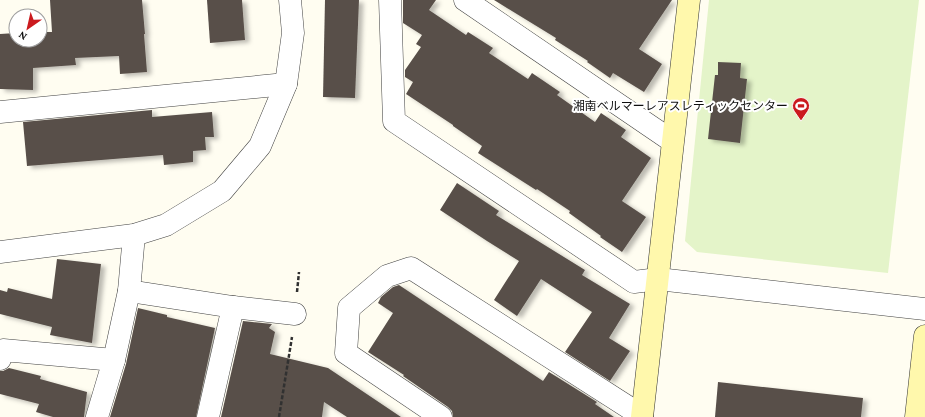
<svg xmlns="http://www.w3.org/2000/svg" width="925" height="417" font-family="'Crimson Pro','Noto Sans JP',serif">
	<defs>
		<filter id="shadow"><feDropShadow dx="4.5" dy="2.5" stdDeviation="2" flood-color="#0004"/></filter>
	</defs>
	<rect width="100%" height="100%" fill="#fffdf1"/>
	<path fill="#e4f4c9" d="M709 0H919L888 273 697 252 685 241Z"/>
	<g fill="#59504a" filter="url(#shadow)">
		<path d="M50 0H142L145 34H144L147 72 120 74 119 56 75 58 76 65 33 68V90L0 89V34L16 33V40H40V32H52Z"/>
		<path d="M207 0H242L245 40 210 43Z"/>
		<path d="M325 0H359L355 98 323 97Z"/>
		<path d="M403 0H436L429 10 466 35 468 32 493 48 489 53 528 79 532 73 560 92 557 95 595 122 601 113 626 130 621 137 651 158 622 201 646 217 622 252 600 237 601 236 569 213 570 211 537 189 536 190 478 153 482 146 453 126V125L406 94 413 82 405 77V70L421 47 416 44 422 35 403 23Z"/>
		<path d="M494 0H672L639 49 662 64 644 92 613 73 610 78 587 62 588 61 555 40 556 38Z"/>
		<path d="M718 62 741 63 740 78 747 79 740 143 708 139 715 75H718Z"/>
		<path d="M152 110V117L212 112 214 137H205L206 150 193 151V162L164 165 163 155 27 166 23 122Z"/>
		<path d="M457 183 499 211 496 215 585 270 582 275 630 304 609 338 630 351 610 381 565 352 592 312 541 279 517 316 494 300 519 261 487 241 440 210Z"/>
		<path d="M57 259 101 264 92 343 50 335 52 327 0 314V290L7 292 8 288 52 299Z"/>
		<path d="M399 285 543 381 549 372 597 402 595 404 614 417H453L452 411 448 407 403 376 404 375 368 352 393 313 378 303 381 297 393 287Z"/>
		<path d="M138 308 167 315V317L215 328 196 417H110L126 364Z"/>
		<path d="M243 321 272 324 269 328 275 332 270 354 328 368 401 417H347L324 402 322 417H221Z"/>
		<path d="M9 368 41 376 40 379 87 392 84 417H53L36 412 39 404 0 394V371H3Z"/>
		<path d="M718 382 863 398 861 417H715Z"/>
	</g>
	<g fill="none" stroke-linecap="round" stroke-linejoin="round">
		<defs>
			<g id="street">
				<path d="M390 0 394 121 634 282 658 279 925 309"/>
				<path d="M465 0 672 141"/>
				<path d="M0 112 286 84"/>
				<path d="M0 252 134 235 166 225 222 191 260 146 286 84 293 33 290 0"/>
				<path d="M129 291 233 307 295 314"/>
				<path d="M0 359 3 350 114 360"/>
				<path d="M97 417 114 360 129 291 134 235"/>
				<path d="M208 417 233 307"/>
				<path d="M441 417 346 353 349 308 387 276 411 268 642 416"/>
			</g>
			<g id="secondary">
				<path d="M642 417 689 0"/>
				<path d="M916 417 925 336"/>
			</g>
		</defs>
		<use href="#street" stroke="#424242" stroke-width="23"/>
		<use href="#secondary" stroke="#313131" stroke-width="23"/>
		<g stroke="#313131" stroke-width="2.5" stroke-dasharray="4 2" stroke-linecap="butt">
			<path d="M297 292 299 272"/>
			<path d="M279 417 292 337"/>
		</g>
		<use href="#street" stroke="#fff" stroke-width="22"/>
		<use href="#secondary" stroke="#fff8ac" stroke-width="22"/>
	</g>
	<defs>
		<symbol id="stadium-pin" viewBox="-11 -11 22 30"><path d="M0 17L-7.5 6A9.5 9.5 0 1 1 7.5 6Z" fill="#cb1a1e" stroke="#fff"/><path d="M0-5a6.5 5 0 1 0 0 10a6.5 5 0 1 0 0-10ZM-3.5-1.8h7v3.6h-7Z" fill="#fff"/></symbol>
	</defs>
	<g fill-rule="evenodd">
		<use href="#stadium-pin" x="791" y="96" width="20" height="27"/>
	</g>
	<g text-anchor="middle" stroke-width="4" stroke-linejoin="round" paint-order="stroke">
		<g font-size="12" fill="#0f0f0f" stroke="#fff" text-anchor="end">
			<text x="788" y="110">湘南ベルマーレアスレティックセンター</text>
		</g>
	</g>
	<g transform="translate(28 28) rotate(214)"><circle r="19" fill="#ffffff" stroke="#9f9f9f"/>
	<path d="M0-3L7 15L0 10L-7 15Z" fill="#cb1a1e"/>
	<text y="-6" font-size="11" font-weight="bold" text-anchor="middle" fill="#0f0f0f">N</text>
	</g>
</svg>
